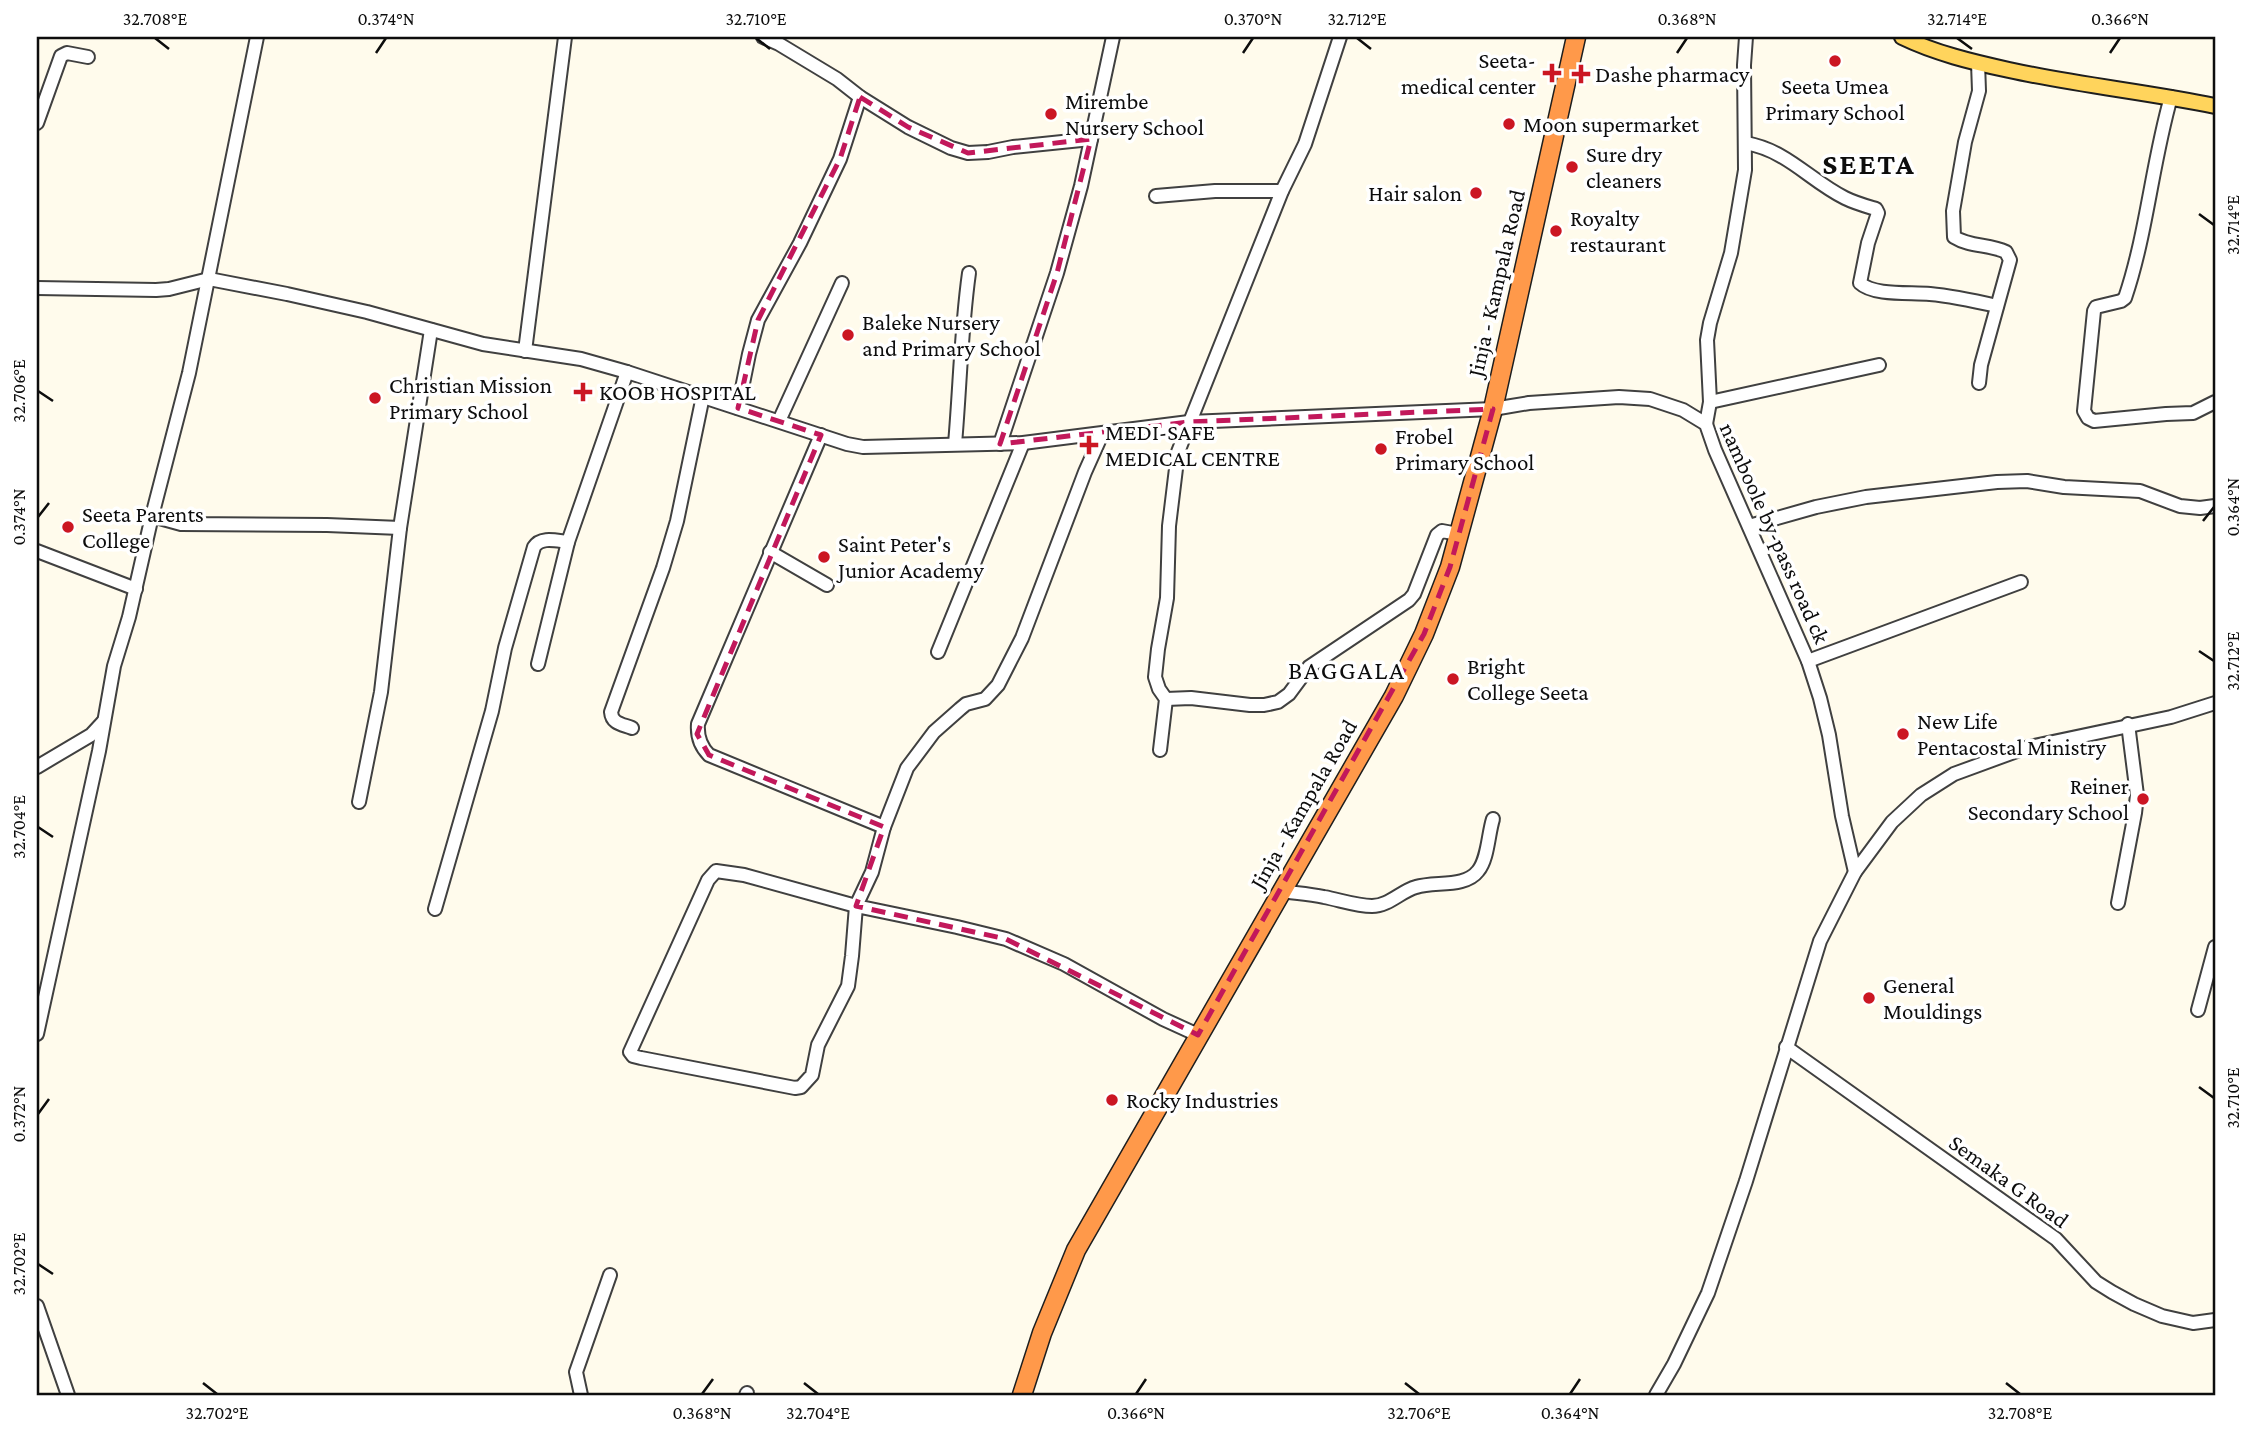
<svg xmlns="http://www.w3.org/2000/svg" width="2252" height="1432" font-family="'Crimson Pro',serif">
	<rect width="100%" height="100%" fill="#fffbec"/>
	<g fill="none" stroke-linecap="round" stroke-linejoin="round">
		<defs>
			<g id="minor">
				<path d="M763 37 779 44 837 79 860 97 908 127 951 148 968 153 988 152 1013 147 1091 139"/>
				<path d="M1978 63 1979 91 1965 142 1953 211 1954 237C1970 247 1990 244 2006 252L2010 260 1981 365 1979 383"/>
				<path d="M2171 97C2152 163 2147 233 2125 298L2121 301 2096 307 2094 311 2084 411 2088 418 2094 421 2166 414 2193 413 2215 402"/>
				<path d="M37 123 61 56 67 53 88 57"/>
				<path d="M1746 143C1788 151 1809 180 1845 198 1855 203 1866 206 1876 209L1878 213 1868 243 1860 283C1874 296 1911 292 1930 294 1953 296 1975 301 1997 306"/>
				<path d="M1156 196 1215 191H1282"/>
				<path d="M37 288 156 290 169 289 209 279 287 294 367 312 483 344 581 359 627 372 847 444 863 447 1023 443 1189 422 1493 409 1529 403 1619 397 1650 399 1683 410 1706 424 1715 450 1808 661 1820 698 1829 735 1842 816 1855 872"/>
				<path d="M525 351 565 37"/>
				<path d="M1710 402 1879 365"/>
				<path d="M738 408 749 354 758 320 800 243 840 159 860 97"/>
				<path d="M779 421 842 283"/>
				<path d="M1706 424 1710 402 1707 340 1710 323 1731 253 1745 170 1744 65 1746 37"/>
				<path d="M1102 434 1085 472 1022 638 998 685 985 699 966 704 960 709 934 732 907 768 884 827 872 872 856 906 852 956 848 986 818 1045 812 1075 801 1087 795 1088 641 1058 633 1056 630 1052 708 880 716 871 744 875 856 906 957 927 1006 939 1064 964 1163 1019 1198 1035"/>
				<path d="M821 435 698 724C697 736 700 746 709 755L884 827"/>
				<path d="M955 444C960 387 961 330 969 273"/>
				<path d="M1000 444 1057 273 1081 186 1113 37"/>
				<path d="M152 516 181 524 327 525 400 528"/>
				<path d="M1749 526 1816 507 1866 497 1997 482 2027 481 2064 487 2140 491 2180 506 2200 508 2215 506"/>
				<path d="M37 551 136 589"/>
				<path d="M770 552 827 585"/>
				<path d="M938 652 1023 443"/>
				<path d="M1808 661 2021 582"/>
				<path d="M538 664 568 542 627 372"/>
				<path d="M1166 699 1191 698 1250 705H1264L1278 702 1289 694 1309 667 1409 600 1414 594 1437 535 1442 531 1458 534"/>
				<path d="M632 728C622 724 612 724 611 712L663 568 677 521 703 396"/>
				<path d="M1160 750 1166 699 1159 689 1155 677 1158 649 1167 598 1169 526 1178 452 1282 191 1305 144 1340 37"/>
				<path d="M37 767 91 735 103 722"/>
				<path d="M359 802 381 692 400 528 431 330"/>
				<path d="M1281 891C1295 893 1310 894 1324 897 1340 900 1357 906 1372 906 1389 906 1401 891 1416 887 1435 881 1465 888 1478 871 1488 859 1488 835 1493 819"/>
				<path d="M2118 903 2135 813 2137 795 2128 724"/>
				<path d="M435 909 492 711 505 648 534 547C541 536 557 541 568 542"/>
				<path d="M2198 1010 2215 947"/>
				<path d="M37 1034 99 751 114 666 129 617 152 516 189 373 257 37"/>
				<path d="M1786 1047 2056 1239 2096 1282 2112 1292 2134 1304 2162 1316 2193 1323 2215 1320"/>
				<path d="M37 1306 68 1395"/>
				<path d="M581 1395 576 1372 610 1275"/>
				<path d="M746 1395 747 1393"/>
				<path d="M1656 1395 1674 1364 1708 1293 1746 1181 1820 941 1855 872 1892 822 1921 795 1954 774 2025 748 2171 717 2215 703"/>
			</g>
			<path id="major" d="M1902 37C1935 53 1972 62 2009 70 2077 85 2147 92 2215 106"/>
			<path id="highway" d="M1022 1395 1042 1333 1076 1250 1394 696 1424 634 1450 567 1493 409 1576 37"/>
		</defs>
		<use href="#minor" stroke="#404040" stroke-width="16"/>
		<use href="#major" stroke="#1e1e1e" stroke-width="18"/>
		<use href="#highway" stroke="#1e1e1e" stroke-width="21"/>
		<use href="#minor" stroke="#fff" stroke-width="12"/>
		<use href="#major" stroke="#ffd45c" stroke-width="14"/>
		<use href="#highway" stroke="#ff994a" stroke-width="18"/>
	</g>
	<path fill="none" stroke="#c2185b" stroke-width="5" stroke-dasharray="14 9" stroke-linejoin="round" d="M860 97 908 127 968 153 1091 139 1057 273 1000 444 1189 422 1493 409 1450 567 1424 634 1198 1035 1006 939 856 906 884 827 709 755 697 734 821 435 738 408 758 320 840 159Z"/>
	<path fill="none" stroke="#0d0d0d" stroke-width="2.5" d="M155 38 169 49M756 38 770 49M1357 38 1371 49M1957 38 1972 49M376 53 386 38M1243 53 1253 38M1677 53 1687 38M2110 53 2120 38M2199 214 2214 225M38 391 53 401M38 517 49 503M2203 521 2214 507M2199 651 2214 661M38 827 53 837M2199 1087 2214 1098M38 1114 49 1099M38 1264 53 1274M203 1383 217 1394M804 1383 818 1394M1405 1383 1419 1394M2006 1383 2020 1394M702 1394 713 1379M1136 1394 1146 1379M1570 1394 1580 1379"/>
	<g fill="#cb1623" stroke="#fff" stroke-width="2.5">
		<circle cx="1835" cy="61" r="7"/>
		<path d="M1548.5 62.5h7v7h7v7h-7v7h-7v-7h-7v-7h7z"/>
		<path d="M1577.5 63.5h7v7h7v7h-7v7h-7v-7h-7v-7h7z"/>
		<circle cx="1051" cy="114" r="7"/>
		<circle cx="1509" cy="124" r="7"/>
		<circle cx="1572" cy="167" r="7"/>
		<circle cx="1476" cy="193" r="7"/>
		<circle cx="1556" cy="231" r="7"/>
		<circle cx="848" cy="335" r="7"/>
		<path d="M579.5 381.5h7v7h7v7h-7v7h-7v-7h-7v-7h7z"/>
		<circle cx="375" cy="398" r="7"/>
		<path d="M1085.5 434.5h7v7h7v7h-7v7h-7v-7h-7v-7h7z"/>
		<circle cx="1381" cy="449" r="7"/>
		<circle cx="68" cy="527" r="7"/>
		<circle cx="824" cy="557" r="7"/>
		<circle cx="1453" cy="679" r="7"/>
		<circle cx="1903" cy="734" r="7"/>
		<circle cx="2143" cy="799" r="7"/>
		<circle cx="1869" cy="998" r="7"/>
		<circle cx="1112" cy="1100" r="7"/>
	</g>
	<g text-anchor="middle" stroke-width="7" stroke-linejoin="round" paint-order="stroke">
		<g font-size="23" fill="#0d0d0d" stroke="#fff" text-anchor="start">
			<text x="1536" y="68" text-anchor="end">Seeta-<tspan x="1536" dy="26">medical center</tspan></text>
			<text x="1595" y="82">Dashe pharmacy</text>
			<text x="1835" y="94" text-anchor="middle">Seeta Umea<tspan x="1835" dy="26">Primary School</tspan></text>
			<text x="1065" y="109">Mirembe<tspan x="1065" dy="26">Nursery School</tspan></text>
			<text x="1523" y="132">Moon supermarket</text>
			<text x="1586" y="162">Sure dry<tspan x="1586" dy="26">cleaners</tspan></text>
			<text x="1462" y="201" text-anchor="end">Hair salon</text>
			<text x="1570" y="226">Royalty<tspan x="1570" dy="26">restaurant</tspan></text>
			<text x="862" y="330">Baleke Nursery<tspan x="862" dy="26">and Primary School</tspan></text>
			<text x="389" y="393">Christian Mission<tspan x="389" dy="26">Primary School</tspan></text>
			<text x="599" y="400">KOOB HOSPITAL</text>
			<text x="1105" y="440">MEDI-SAFE<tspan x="1105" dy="26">MEDICAL CENTRE</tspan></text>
			<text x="1395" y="444">Frobel<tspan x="1395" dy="26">Primary School</tspan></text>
			<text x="82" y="522">Seeta Parents<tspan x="82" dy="26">College</tspan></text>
			<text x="838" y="552">Saint Peter's<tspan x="838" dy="26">Junior Academy</tspan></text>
			<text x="1467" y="674">Bright<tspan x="1467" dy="26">College Seeta</tspan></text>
			<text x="1917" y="729">New Life<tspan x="1917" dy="26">Pentacostal Ministry</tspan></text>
			<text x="2129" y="794" text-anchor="end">Reiner<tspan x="2129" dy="26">Secondary School</tspan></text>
			<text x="1883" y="993">General<tspan x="1883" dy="26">Mouldings</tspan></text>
			<text x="1126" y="1108">Rocky Industries</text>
		</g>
		<g font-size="23" fill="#0d0d0d" stroke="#fff">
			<text transform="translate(1496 283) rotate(-77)" y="8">Jinja - Kampala Road</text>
			<text transform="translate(1775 533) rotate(66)" y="8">namboole by-pass road ck</text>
			<text transform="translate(1303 804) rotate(-60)" y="8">Jinja - Kampala Road</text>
			<text transform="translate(2009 1181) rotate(36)" y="8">Semaka G Road</text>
		</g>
		<g font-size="26" letter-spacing="2" fill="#0d0d0d" stroke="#fff">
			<text x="1347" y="679">BAGGALA</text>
		</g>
		<g font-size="30" font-weight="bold" letter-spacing="2" fill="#0d0d0d" stroke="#fff">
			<text x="1869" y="174">SEETA</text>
		</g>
	</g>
	<rect width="2252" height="1432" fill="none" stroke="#ffffff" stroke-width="77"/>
	<rect x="38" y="38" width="2176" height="1356" fill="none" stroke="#0d0d0d" stroke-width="2.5"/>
	<g font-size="18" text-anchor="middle" fill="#0d0d0d">
		<text x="155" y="25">32.708°E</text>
		<text x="386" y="25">0.374°N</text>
		<text x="756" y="25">32.710°E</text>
		<text x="1253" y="25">0.370°N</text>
		<text x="1357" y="25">32.712°E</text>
		<text x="1687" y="25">0.368°N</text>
		<text x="1957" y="25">32.714°E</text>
		<text x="2120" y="25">0.366°N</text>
		<text transform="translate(2233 225) rotate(-90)" y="6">32.714°E</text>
		<text transform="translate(19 391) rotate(-90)" y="6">32.706°E</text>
		<text transform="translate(2233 507) rotate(-90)" y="6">0.364°N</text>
		<text transform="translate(19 517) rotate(-90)" y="6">0.374°N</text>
		<text transform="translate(2233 661) rotate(-90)" y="6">32.712°E</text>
		<text transform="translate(19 827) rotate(-90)" y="6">32.704°E</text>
		<text transform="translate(2233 1098) rotate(-90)" y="6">32.710°E</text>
		<text transform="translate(19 1114) rotate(-90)" y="6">0.372°N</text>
		<text transform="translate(19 1264) rotate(-90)" y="6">32.702°E</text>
		<text x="217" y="1419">32.702°E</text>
		<text x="702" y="1419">0.368°N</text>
		<text x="818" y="1419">32.704°E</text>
		<text x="1136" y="1419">0.366°N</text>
		<text x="1419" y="1419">32.706°E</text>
		<text x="1570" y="1419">0.364°N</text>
		<text x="2020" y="1419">32.708°E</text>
	</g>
</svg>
